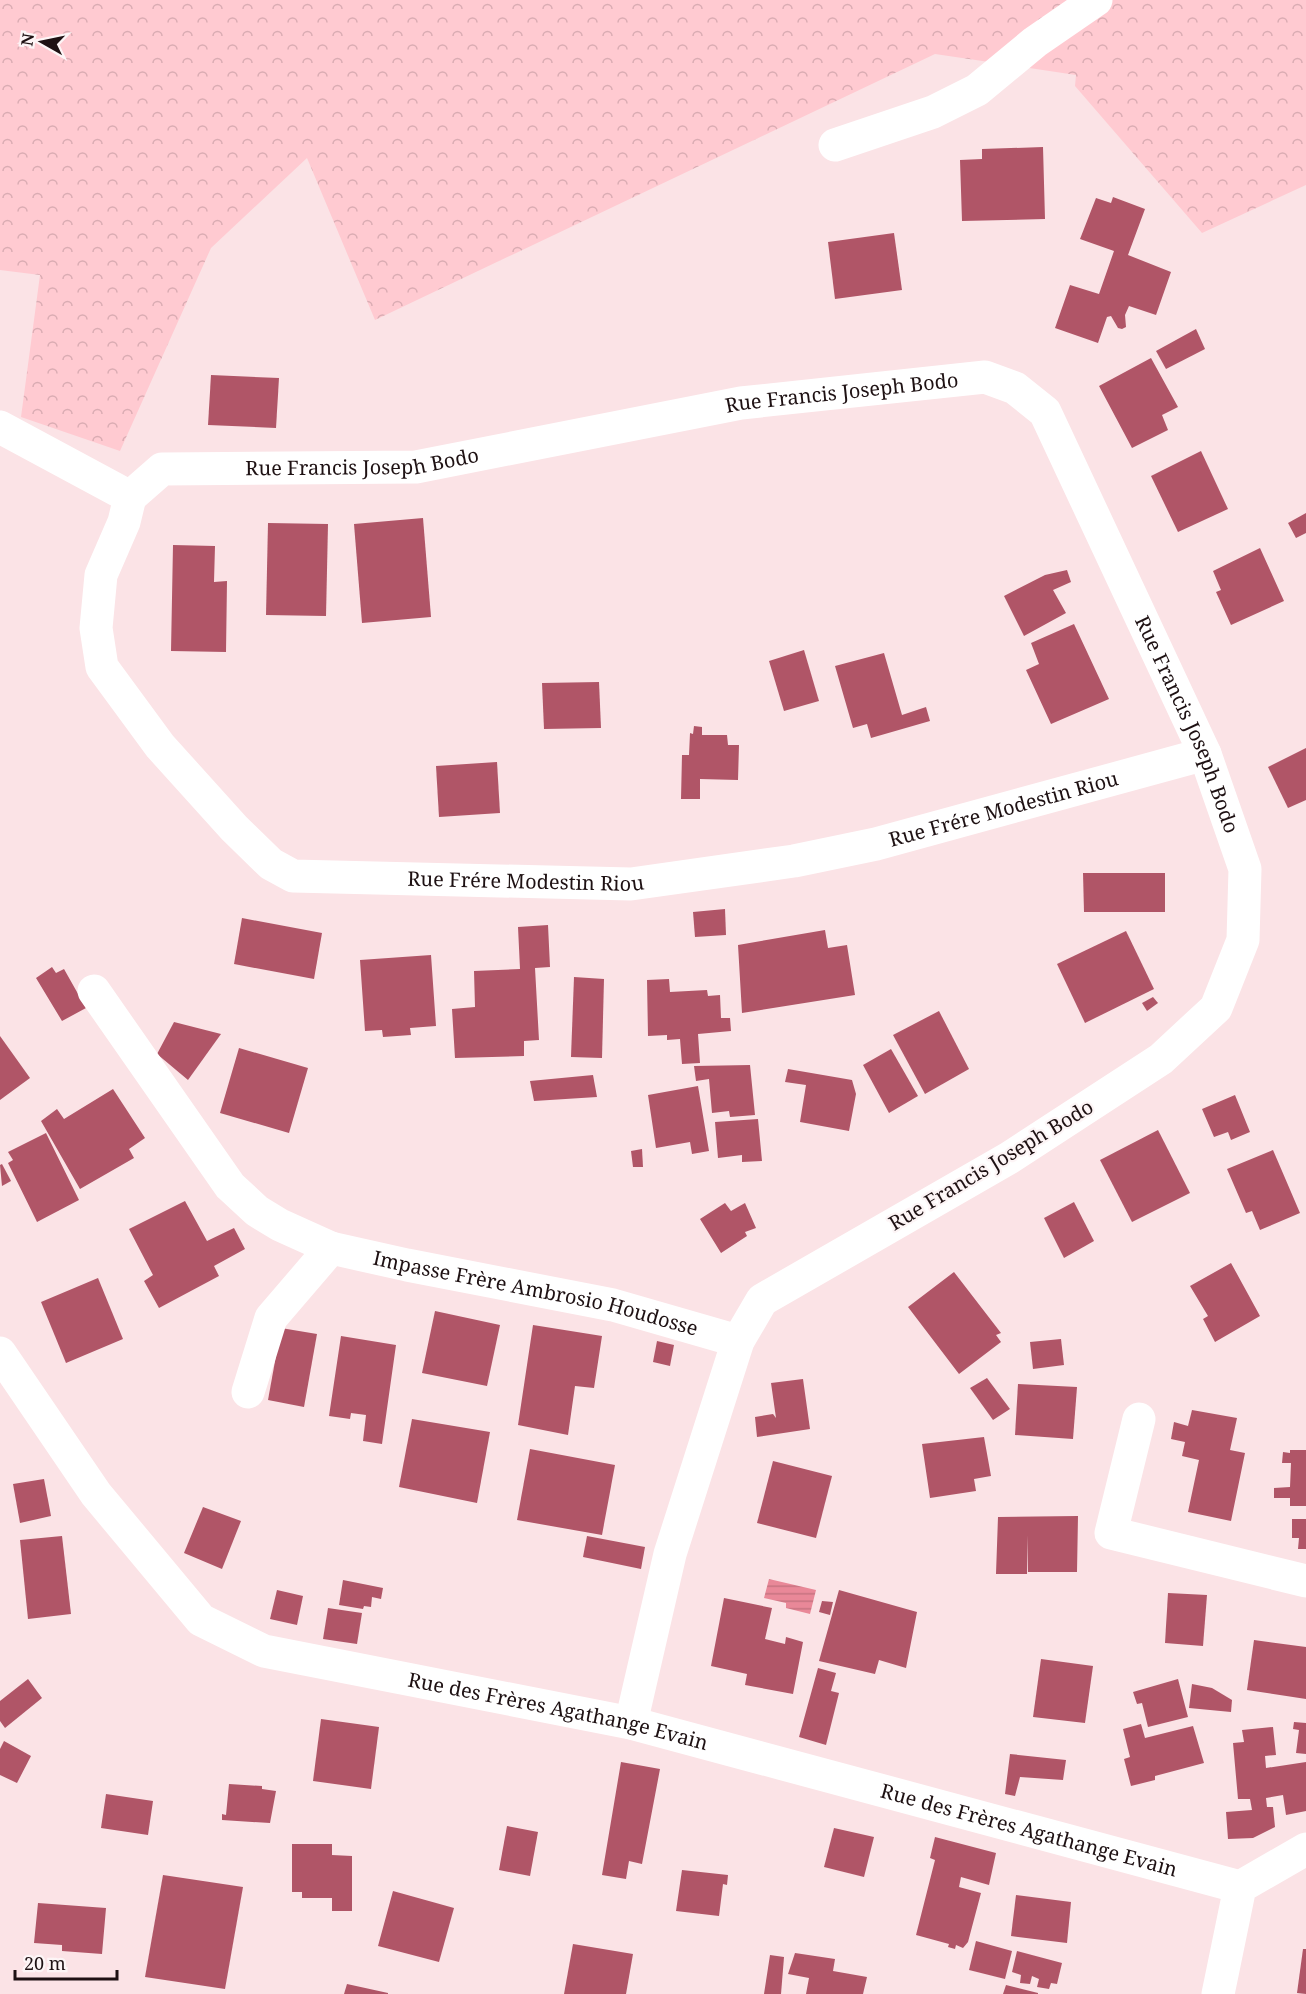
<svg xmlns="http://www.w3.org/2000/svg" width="1306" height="1994" font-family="'Noto Serif',serif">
	<defs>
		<pattern id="forest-crowns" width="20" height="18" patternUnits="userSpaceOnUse" patternTransform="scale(1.5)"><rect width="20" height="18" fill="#ffcad1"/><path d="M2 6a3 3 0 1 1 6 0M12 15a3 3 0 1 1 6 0" fill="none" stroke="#daacb3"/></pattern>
		<pattern id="water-rules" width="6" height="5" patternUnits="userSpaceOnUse" patternTransform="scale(1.5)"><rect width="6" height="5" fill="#e98898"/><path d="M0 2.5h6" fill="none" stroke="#c77482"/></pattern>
	</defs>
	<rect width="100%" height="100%" fill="#fbe3e6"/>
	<path fill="url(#forest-crowns)" d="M0 0H1306V185L1202 233 1075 86 1076 75 935 54 375 320 307 158 211 248 120 451 21 417 40 275 0 270Z"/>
	<path fill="url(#water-rules)" d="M769 1579 816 1590 810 1614 786 1608V1603L764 1598Z"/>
	<g fill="#b05567">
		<path d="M1043 147 1045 219 962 221 960 160 982 159V149Z"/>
		<path d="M1113 197 1145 209 1128 255 1171 272 1156 315 1129 306 1125 315 1126 327 1122 329 1118 328 1111 316 1107 317 1098 343 1055 328 1070 285 1099 294 1114 251 1080 239 1096 198 1111 203Z"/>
		<path d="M894 233 902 290 835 299 828 242Z"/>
		<path d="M1196 329 1205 349 1166 369 1156 351Z"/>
		<path d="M1151 358 1178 407 1162 415 1168 430 1132 448 1099 386Z"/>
		<path d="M211 375 279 378 276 428 208 425Z"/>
		<path d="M1201 451 1228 509 1178 532 1151 476Z"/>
		<path d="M1306 513V533L1296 538 1288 523Z"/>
		<path d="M423 518 431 617 362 623 354 524Z"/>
		<path d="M268 523 328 524 326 616 266 615Z"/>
		<path d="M173 545 215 546 214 582 227 581 226 652 171 651Z"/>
		<path d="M1260 548 1284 601 1231 625 1216 592 1221 590 1213 571Z"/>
		<path d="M1067 570 1071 582 1053 590 1066 613 1024 636 1004 596 1045 575Z"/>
		<path d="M1074 624 1109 699 1051 724 1026 670 1039 664 1031 643Z"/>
		<path d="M804 650 819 701 784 711 769 661Z"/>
		<path d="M884 653 902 715 926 707 930 721 871 738 867 724 853 728 835 666Z"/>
		<path d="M599 682 601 728 544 729 542 683Z"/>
		<path d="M694 726 702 727V735H727L728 745H739L738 780 700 779V799H681L682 755H689L690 733 693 734Z"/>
		<path d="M1306 748V800L1288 808 1268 767Z"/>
		<path d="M497 762 500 813 439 817 436 766Z"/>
		<path d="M1083 873H1165V912H1084Z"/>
		<path d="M725 909 726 935 695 937 693 912Z"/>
		<path d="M242 918 322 933 314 979 234 964Z"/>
		<path d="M548 925 550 967 535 968 539 1040 524 1041V1056L455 1058 452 1009 475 1007 474 971 520 969 518 927Z"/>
		<path d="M825 930 828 948 847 945 855 995 742 1013 738 945Z"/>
		<path d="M1126 931 1154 989 1085 1023 1057 964Z"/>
		<path d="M431 955 436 1026 410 1028 411 1035 383 1037 382 1030 365 1031 360 960Z"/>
		<path d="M52 967 56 973 64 969 86 1008 62 1021 36 978Z"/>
		<path d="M574 977 604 979 602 1058 571 1057Z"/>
		<path d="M669 979 670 992 707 990 708 996 720 995 721 1018H730L731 1031 698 1034 700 1063 682 1064 680 1039 667 1040V1035L648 1036 647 980Z"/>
		<path d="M1153 997 1158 1003 1147 1011 1142 1003Z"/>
		<path d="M939 1011 969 1069 925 1094 893 1035Z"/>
		<path d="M174 1022 221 1034 188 1080 157 1054Z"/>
		<path d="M0 1036 30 1078 0 1100Z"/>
		<path d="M239 1048 308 1068 289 1133 220 1113Z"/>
		<path d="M891 1049 918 1096 889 1113 863 1065Z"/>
		<path d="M750 1065 755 1115 730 1117 729 1111 712 1113 709 1079 696 1081 694 1066Z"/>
		<path d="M788 1069 852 1080 856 1094 849 1131 800 1122 806 1085 785 1082Z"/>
		<path d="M593 1075 597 1097 534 1101 530 1081Z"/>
		<path d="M698 1086 709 1151 692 1154 690 1142 656 1148 648 1095Z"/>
		<path d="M113 1089 145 1138 129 1149 134 1158 80 1189 41 1121 57 1109 64 1119Z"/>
		<path d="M1235 1095 1250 1132 1231 1140 1228 1132 1214 1137 1202 1109Z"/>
		<path d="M758 1119 762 1161 742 1162V1155L718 1158 715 1122Z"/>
		<path d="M1158 1130 1190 1193 1132 1222 1100 1160Z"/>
		<path d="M46 1133 79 1200 37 1222 8 1163 13 1160 8 1152Z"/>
		<path d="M642 1149 643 1167H633L631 1151Z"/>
		<path d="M1273 1150 1300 1213 1260 1230 1252 1211 1246 1213 1227 1169Z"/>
		<path d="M2 1164 11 1181 2 1186 0 1165Z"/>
		<path d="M185 1201 207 1241 234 1228 245 1249 214 1266 219 1276 159 1308 144 1281 153 1275 129 1229Z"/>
		<path d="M1074 1202 1094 1241 1064 1258 1044 1218Z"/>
		<path d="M725 1203 731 1211 745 1203 756 1228 745 1232 747 1236 721 1253 700 1219Z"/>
		<path d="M1231 1263 1260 1316 1215 1342 1203 1319 1208 1316 1190 1286Z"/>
		<path d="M954 1272 1001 1333 996 1335 1001 1342 959 1374 908 1307Z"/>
		<path d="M98 1278 123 1339 66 1363 41 1302Z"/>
		<path d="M435 1311 500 1325 487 1386 422 1373Z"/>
		<path d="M533 1325 602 1336 594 1388 575 1386 568 1435 518 1425Z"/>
		<path d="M281 1328 317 1334 304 1407 268 1400Z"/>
		<path d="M341 1336 396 1345 382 1444 363 1441 366 1415 351 1413 350 1419 329 1416Z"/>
		<path d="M1061 1339 1064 1365 1033 1369 1030 1342Z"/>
		<path d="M657 1341 674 1345 670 1366 653 1362Z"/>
		<path d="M987 1378 1010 1409 993 1420 970 1388Z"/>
		<path d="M803 1379 810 1429 757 1437 755 1417 773 1414 776 1418 771 1383Z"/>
		<path d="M1018 1384 1077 1387 1073 1439 1015 1435Z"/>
		<path d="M1192 1410 1237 1418 1230 1450 1245 1453 1231 1521 1188 1512 1199 1460 1182 1456 1185 1442 1171 1439 1174 1422 1188 1426Z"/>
		<path d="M412 1419 490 1432 477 1503 399 1487Z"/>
		<path d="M984 1437 991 1476 974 1479 976 1491 930 1498 922 1444Z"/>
		<path d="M530 1449 615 1465 602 1535 517 1520Z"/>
		<path d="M1290 1450H1306V1506H1290V1498H1274V1488L1290 1487 1291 1463H1282L1283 1452 1290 1453Z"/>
		<path d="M773 1461 832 1476 816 1538 757 1523Z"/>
		<path d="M44 1479 51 1516 20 1523 13 1484Z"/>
		<path d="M203 1507 241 1521 222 1569 184 1553Z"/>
		<path d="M1078 1516 1077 1572H1028V1535L1027 1574H996L998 1517Z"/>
		<path d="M1292 1519H1306V1549H1298L1299 1538H1292Z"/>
		<path d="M62 1536 71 1614 28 1619 20 1540Z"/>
		<path d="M587 1536 645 1547 641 1569 583 1557Z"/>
		<path d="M343 1580 383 1588 381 1599 372 1597 371 1607 364 1606 363 1609 339 1605Z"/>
		<path d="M277 1590 303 1596 297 1625 270 1619Z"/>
		<path d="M839 1590 917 1612 906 1668 879 1660 875 1674 819 1661Z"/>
		<path d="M1168 1593 1207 1595 1203 1646 1165 1643Z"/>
		<path d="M724 1598 772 1608 765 1639 785 1644 786 1637 803 1642 793 1694 745 1685 747 1674 711 1666Z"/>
		<path d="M822 1601 833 1602 830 1615 819 1612Z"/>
		<path d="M328 1608 362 1613 357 1644 323 1639Z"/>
		<path d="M1254 1640 1306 1647V1699L1247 1690Z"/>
		<path d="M1041 1659 1093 1666 1085 1723 1033 1717Z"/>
		<path d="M818 1668 836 1673 831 1691 839 1693 826 1745 799 1737Z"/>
		<path d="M28 1679 42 1698 5 1728 0 1721V1701Z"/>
		<path d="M1178 1679 1188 1717 1148 1727 1142 1703 1137 1704 1133 1692Z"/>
		<path d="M1192 1684 1212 1688 1232 1700 1231 1712 1189 1708Z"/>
		<path d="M321 1719 379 1727 371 1789 313 1781Z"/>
		<path d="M1294 1722 1306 1723V1754L1296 1753 1299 1730 1293 1729Z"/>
		<path d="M1141 1724 1145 1738 1193 1726 1204 1763 1155 1776V1780L1131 1786 1124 1759 1130 1757 1123 1729Z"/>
		<path d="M1273 1727 1276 1755 1265 1756 1266 1768 1306 1762V1811L1286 1815 1283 1795 1266 1798 1267 1807H1273L1275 1827 1253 1838 1228 1839 1226 1812 1252 1810 1250 1799H1238L1233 1743 1244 1742 1242 1730Z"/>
		<path d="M4 1741 31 1756 17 1783 0 1775V1749Z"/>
		<path d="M1010 1754 1066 1760 1063 1780 1020 1777 1015 1796 1005 1794Z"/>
		<path d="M621 1762 660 1769 642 1864 629 1861 626 1879 602 1875Z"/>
		<path d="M229 1784 262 1786V1789L276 1791 270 1823 222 1820V1814L226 1815Z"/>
		<path d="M106 1794 153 1801 148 1835 101 1828Z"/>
		<path d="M507 1826 538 1832 530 1876 499 1870Z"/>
		<path d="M834 1828 874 1837 864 1877 824 1867Z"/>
		<path d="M935 1837 996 1853 989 1885 961 1877 959 1887 981 1893 968 1942 963 1948 956 1945 955 1949 948 1947 949 1944 916 1935 935 1860 930 1858Z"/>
		<path d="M292 1844H332V1855L352 1856V1911H332V1898H302V1892H292Z"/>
		<path d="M682 1870 728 1875 727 1885 723 1884 719 1916 676 1911Z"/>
		<path d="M163 1875 243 1887 225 1989 145 1977Z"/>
		<path d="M393 1891 454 1908 439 1962 378 1946Z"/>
		<path d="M1016 1895 1071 1902 1067 1943 1011 1936Z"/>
		<path d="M38 1903 106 1908 102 1954 62 1951V1945L34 1943Z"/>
		<path d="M976 1941 1012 1951 1005 1979 969 1970Z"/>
		<path d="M573 1944 633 1954 626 1994H564Z"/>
		<path d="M1303 1949H1306V1994L1297 1993Z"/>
		<path d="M1017 1951 1062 1963 1057 1984 1051 1983 1049 1989 1037 1987 1039 1979 1032 1976 1030 1984 1020 1983 1021 1975 1012 1972Z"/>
		<path d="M795 1953 835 1959 833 1971 867 1977 863 1994H806L809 1978 788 1974Z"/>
		<path d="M770 1955 784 1957 781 1994H764Z"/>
		<path d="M347 1984 388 1993V1994H344Z"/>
		<path d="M1006 1985 1038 1993V1994H1003Z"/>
	</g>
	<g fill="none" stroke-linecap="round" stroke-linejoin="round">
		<g stroke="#fff" stroke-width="33">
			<path d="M835 145 933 112 977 90 1035 42 1096 0"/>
			<path d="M0 427 130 497"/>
			<path id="s1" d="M130 497 162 469 416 467 741 403 985 377 1015 388 1045 412 1205 754 1245 869 1243 940 1216 1008 1161 1059 1009 1158 762 1300 738 1341 670 1554 631 1723"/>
			<path id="s2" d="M130 497 124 522 101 575 96 628 102 667 160 746 234 828 271 864 293 876 631 884 794 861 876 844 1205 754"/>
			<path id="s3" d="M94 991 230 1186 257 1211 280 1225 331 1248 407 1265 613 1305 738 1341"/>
			<path id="s4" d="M0 1353 96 1494 201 1620 264 1651 631 1723 1240 1887"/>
			<path d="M248 1392 271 1318 331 1248"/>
			<path d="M1139 1419 1111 1533 1306 1581"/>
			<path d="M1218 1994 1240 1887 1306 1849"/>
		</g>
	</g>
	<g text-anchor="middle" stroke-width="4.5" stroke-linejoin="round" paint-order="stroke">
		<g font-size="20" fill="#1e1113" stroke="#fdf5f6">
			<text dy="7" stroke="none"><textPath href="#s1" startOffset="729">Rue Francis Joseph Bodo</textPath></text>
			<text dy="7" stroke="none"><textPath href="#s1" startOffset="243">Rue Francis Joseph Bodo</textPath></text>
			<text dy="7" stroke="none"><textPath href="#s1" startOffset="1287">Rue Francis Joseph Bodo</textPath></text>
			<text dy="7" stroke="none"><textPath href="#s2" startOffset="1180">Rue Frére Modestin Riou</textPath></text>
			<text dy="7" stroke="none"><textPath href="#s2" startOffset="694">Rue Frére Modestin Riou</textPath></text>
			<text transform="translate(991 1165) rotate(-31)" y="7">Rue Francis Joseph Bodo</text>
			<text dy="7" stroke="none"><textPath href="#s3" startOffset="567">Impasse Frère Ambrosio Houdosse</textPath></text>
			<text dy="7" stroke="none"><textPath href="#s4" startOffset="705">Rue des Frères Agathange Evain</textPath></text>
			<text dy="7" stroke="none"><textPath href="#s4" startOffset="1191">Rue des Frères Agathange Evain</textPath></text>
		</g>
	</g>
	<g transform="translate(42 42) rotate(279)" stroke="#fdf5f6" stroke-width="4.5" paint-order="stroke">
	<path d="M0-4.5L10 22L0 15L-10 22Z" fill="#1e1113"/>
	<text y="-9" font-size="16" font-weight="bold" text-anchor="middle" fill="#1e1113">N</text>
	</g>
	<path d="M15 1970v9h102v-9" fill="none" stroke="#1e1113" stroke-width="3"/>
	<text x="24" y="1970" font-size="18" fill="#1e1113" stroke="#fdf5f6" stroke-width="4.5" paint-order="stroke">20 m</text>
</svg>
